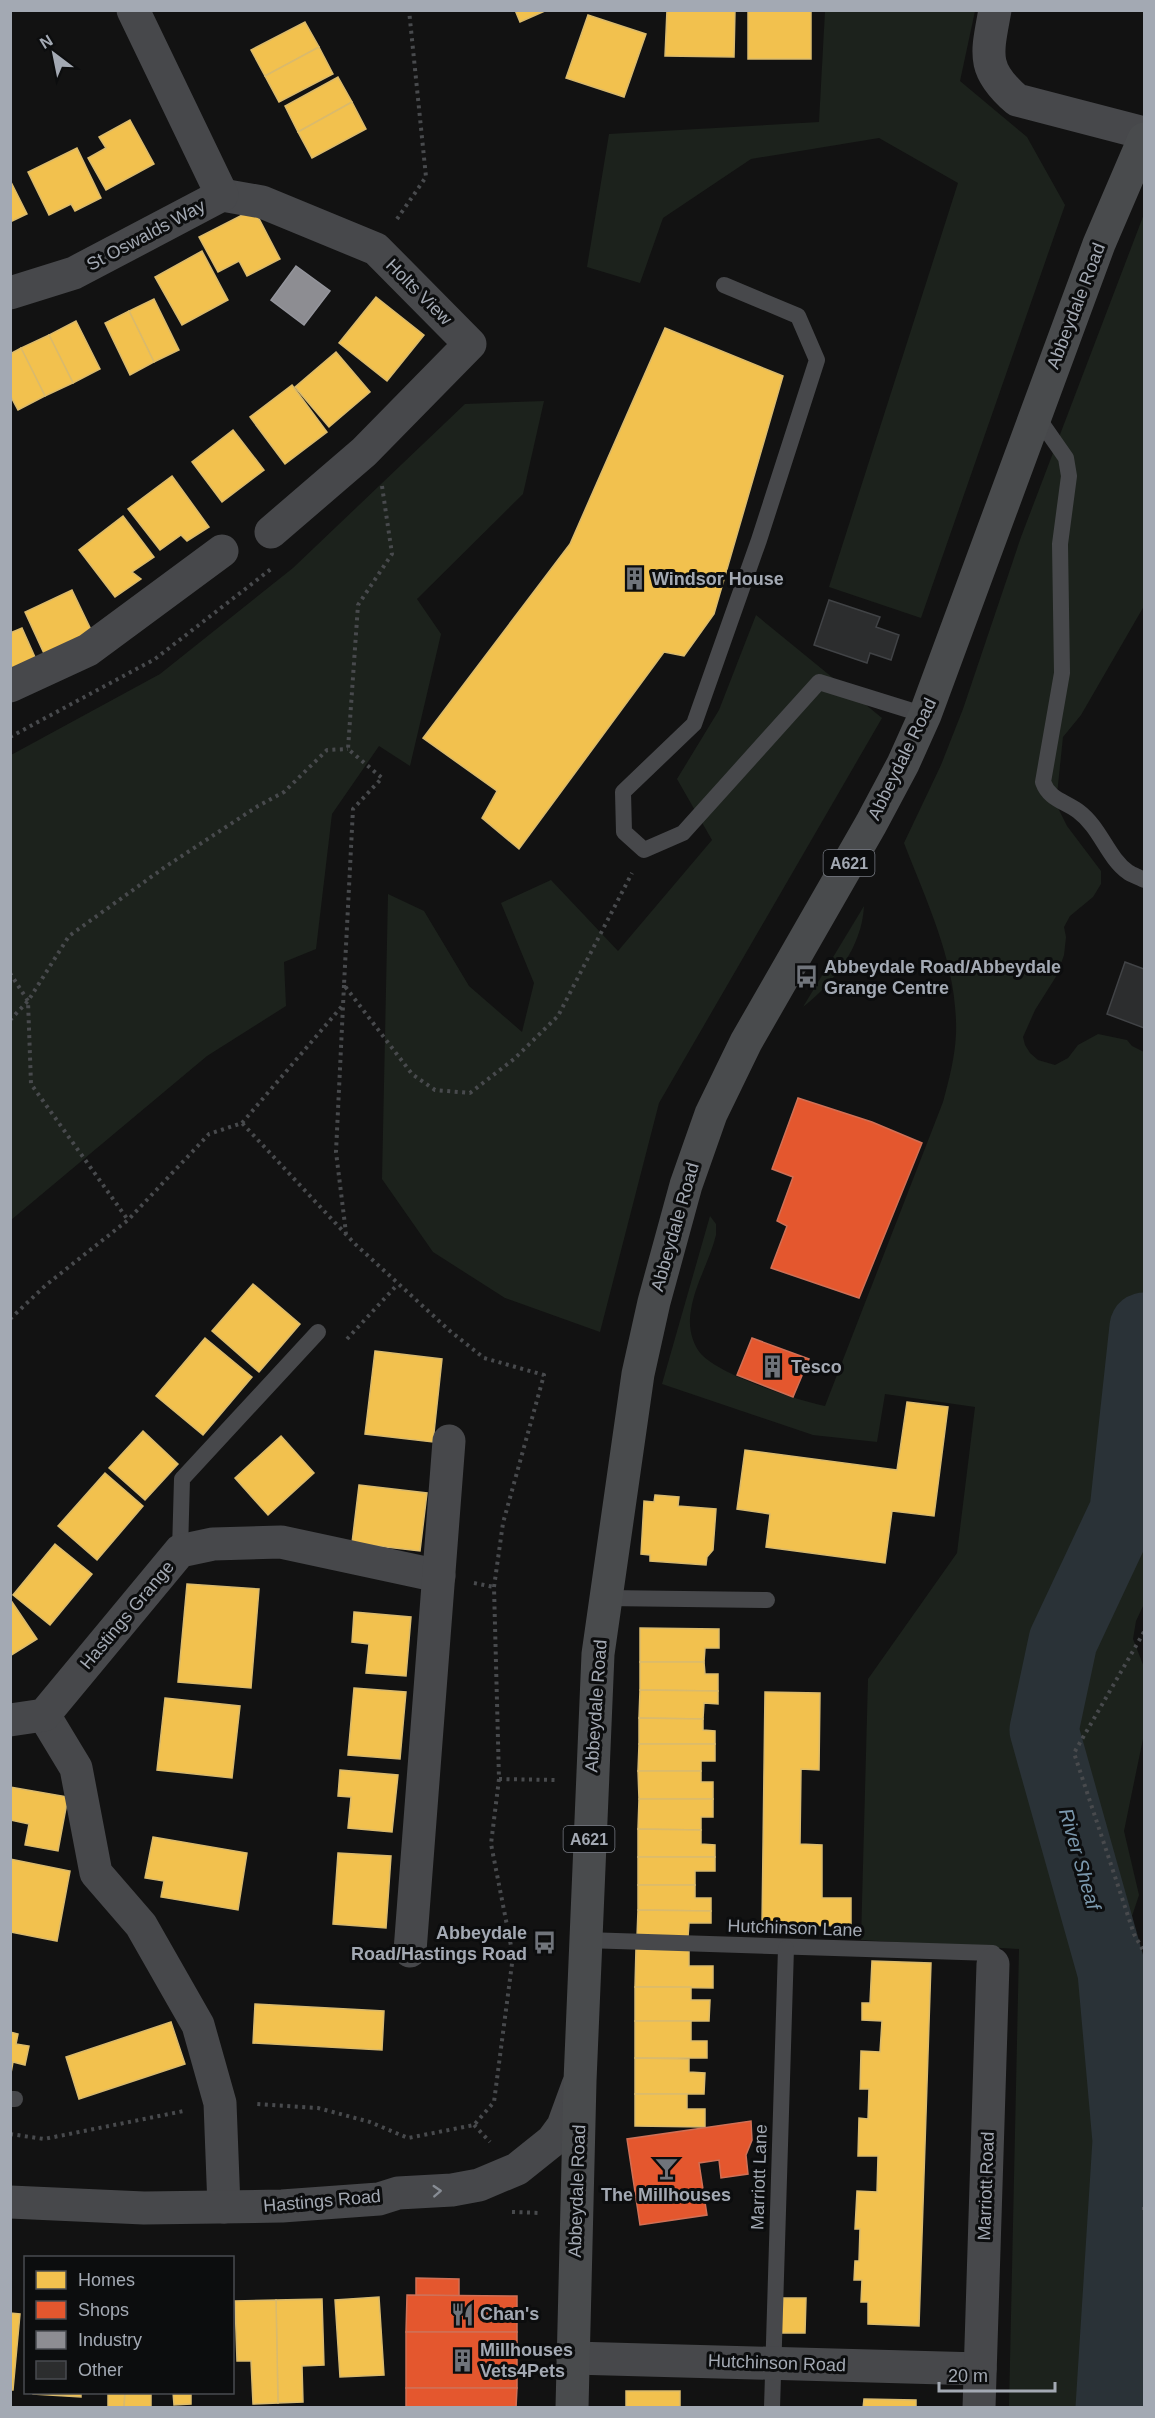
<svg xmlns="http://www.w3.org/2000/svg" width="1155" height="2418" font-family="Helvetica,sans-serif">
	<rect width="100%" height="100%" fill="#121212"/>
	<g fill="#1c221c">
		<path d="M825 11H975L960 81 1027 137 1065 205 921 618 829 587 958 183 879 138 751 159 663 218 640 283 587 267 609 134 819 122Z"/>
		<path d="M1144 214V606L1081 715 1063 737 1056 804 1067 826 1101 871V884L1093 897 1070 916 1064 927 1066 937 1064 955 1057 975 1035 1010 1023 1037 1025 1045 1030 1053 1038 1060 1055 1065 1068 1058 1078 1045 1098 1034 1127 1040 1132 1046 1144 1052V1604L1136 1621 1133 1639 1144 1667V1734L1124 1831 1139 1895 1125 1937 1144 1967V2407H1009L1019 1949 861 1940 868 1679 957 1553 975 1407 885 1394 877 1442 813 1435 662 1384 710 1216 716 1224V1235C710 1260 695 1284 691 1310 688 1325 691 1342 701 1354 720 1375 796 1400 825 1406L943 1102C949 1080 955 1057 956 1034 958 966 928 905 904 843L941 765 963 709 1021 537Z"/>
		<path d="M544 401 523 494 417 599 441 634 410 766 379 746 332 814 316 949 284 962 286 1006 207 1056 11 1220V755L160 674 293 568 465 404Z"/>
		<path d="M756 615 882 718 659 1103 600 1332 505 1298 433 1252 382 1179 388 894 424 911 469 986 522 1032 534 983 501 903 551 880 618 951 712 840 677 779 719 710Z"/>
		<path d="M864 906C862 947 834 982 803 1007Z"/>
	</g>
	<g fill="#f2c14e" stroke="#daba6c" stroke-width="1.5">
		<path d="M515 10H547L520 22Z"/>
		<path d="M667 10H735L734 57 665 56Z"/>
		<rect x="748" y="10" width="63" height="49"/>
		<path d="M588 15 646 34 624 97 566 78Z"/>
		<path d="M305 22 319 47 265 76 251 50Z"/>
		<path d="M319 47 333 74 279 102 265 76Z"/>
		<path d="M338 77 352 102 298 132 285 106Z"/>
		<path d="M352 102 366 129 312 158 298 132Z"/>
		<path d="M130 120 154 164 106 190 88 158 106 148 99 137Z"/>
		<path d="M77 148 101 198 75 211 71 204 49 215 28 172Z"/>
		<path d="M10 180 27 214 10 222Z"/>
		<path d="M254 209 280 259 247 276 239 261 218 272 199 237Z"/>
		<path d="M202 251 228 300 182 325 155 277Z"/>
		<path d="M376 297 424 335 387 381 339 343Z"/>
		<path d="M154 299 179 350 154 362 129 311Z"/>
		<path d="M129 311 154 362 130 375 105 323Z"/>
		<path d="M76 321 100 369 73 383 49 335Z"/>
		<path d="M665 328 783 376 714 614 684 656 664 652 519 849 482 818 497 791 423 738 570 544Z"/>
		<path d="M49 335 73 383 45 396 21 348Z"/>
		<path d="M21 348 45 396 18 410 10 395V354Z"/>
		<path d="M336 352 370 392 329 427 295 387Z"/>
		<path d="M292 385 327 432 285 464 250 417Z"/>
		<path d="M233 430 264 470 222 502 192 462Z"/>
		<path d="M172 476 209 527 187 541 181 535 160 550 128 509Z"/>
		<path d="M123 516 154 557 132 572 141 579 115 597 79 550Z"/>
		<path d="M72 590 93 634 47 660 25 612Z"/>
		<path d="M22 628 38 664 10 677V633Z"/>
		<path d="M253 1284 300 1324 259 1372 212 1331Z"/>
		<path d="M205 1338 252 1377 203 1435 156 1396Z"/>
		<path d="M375 1351 442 1359 433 1442 365 1434Z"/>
		<path d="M907 1402 948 1407 934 1516 892 1511 885 1563 766 1547 770 1514 737 1509 745 1450 897 1470Z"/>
		<path d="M143 1431 178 1464 145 1500 109 1468Z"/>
		<path d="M281 1436 314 1473 268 1515 235 1478Z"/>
		<path d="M105 1473 143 1506 97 1560 58 1526Z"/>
		<path d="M359 1485 427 1493 420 1551 352 1543Z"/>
		<path d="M655 1495 679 1497 678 1506 716 1509 713 1550 707 1557 706 1565 650 1561V1555L641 1554 644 1501 654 1502Z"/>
		<path d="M55 1544 92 1574 50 1625 13 1595Z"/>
		<path d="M187 1584 259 1589 251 1688 178 1682Z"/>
		<path d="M10 1599 37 1639 10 1656Z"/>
		<path d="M354 1612 411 1617 406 1676 366 1673 369 1644 352 1642Z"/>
		<path d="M640 1628 719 1629V1648H705L704 1662H640Z"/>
		<path d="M640 1662H704L705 1674H718V1691L640 1690Z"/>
		<path d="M354 1688 406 1692 400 1759 348 1755Z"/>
		<path d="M640 1690 718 1691V1704L704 1703 703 1719 639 1718Z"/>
		<path d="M765 1692 820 1693 819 1770 801 1769 800 1844 822 1845V1898H851V1926L762 1925Z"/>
		<path d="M165 1698 240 1706 232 1778 157 1770Z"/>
		<path d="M639 1718 703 1719V1730L715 1731V1744H639Z"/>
		<path d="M639 1744H715V1761H701V1771H638Z"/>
		<path d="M340 1770 398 1775 392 1832 348 1828 351 1797 338 1796Z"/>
		<path d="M638 1771H701V1782H713V1799H639Z"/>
		<path d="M10 1787 68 1797 58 1851 25 1845 29 1824 10 1820Z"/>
		<path d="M639 1799H713V1817H701V1830L638 1829Z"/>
		<path d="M638 1829 701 1830V1844L715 1845V1857H638Z"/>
		<path d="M153 1837 247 1853 238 1910 161 1897 164 1881 145 1878Z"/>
		<path d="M338 1853 391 1856 386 1928 333 1924Z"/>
		<path d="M638 1857H715V1871H695V1885H638Z"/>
		<path d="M10 1859 70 1871 57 1941 10 1932Z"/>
		<path d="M638 1885H695V1898H711V1911L638 1910Z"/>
		<path d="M638 1910 711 1911V1923H689L688 1937H637Z"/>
		<path d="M636 1948 689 1949V1966H713V1988L635 1987Z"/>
		<path d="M872 1961 931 1963 919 2326 868 2324V2302H861L862 2280H854L855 2261H859L860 2229H855L857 2191 877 2192 878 2156H858L859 2118 868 2119 869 2089H860L861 2051 880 2052 882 2021 862 2020V2003H870Z"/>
		<path d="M635 1987H691V2000H710L709 2021H635Z"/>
		<path d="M255 2004 384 2011 382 2050 253 2043Z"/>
		<path d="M635 2021H691V2041H707V2058H635Z"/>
		<path d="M171 2022 185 2064 79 2099 66 2057Z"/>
		<path d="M10 2032 18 2034 16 2044 29 2046 25 2065 13 2062 11 2073Z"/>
		<path d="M635 2058 689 2059V2072L705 2073 704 2094H635Z"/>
		<path d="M635 2094H687V2109H705V2127L635 2126Z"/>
		<path d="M379 2297 384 2375 340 2377 335 2300Z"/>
		<path d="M783 2298H806L805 2333H781Z"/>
		<path d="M322 2299 324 2365 302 2366 303 2402 278 2403 276 2300Z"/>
		<path d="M276 2300 278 2403 253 2404 251 2361H237L235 2301Z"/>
		<path d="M10 2313 20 2314 13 2390H10Z"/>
		<rect x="626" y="2391" width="54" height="17"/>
		<path d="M33 2392H81V2397L33 2394Z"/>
		<path d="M108 2392H125L124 2408H108Z"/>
		<path d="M125 2392H151V2408H124Z"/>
		<path d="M173 2392H191V2404L174 2405Z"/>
		<path d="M864 2399 916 2400V2408H863Z"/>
	</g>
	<g fill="#e4572e" stroke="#d07056" stroke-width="1.5">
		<path d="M798 1098 872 1122 922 1143 859 1298 771 1268 787 1226 777 1221 793 1177 772 1169Z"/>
		<path d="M752 1338 809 1359 793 1397 737 1375Z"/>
		<path d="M751 2121 752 2140 746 2155 748 2174 721 2178 719 2160 699 2163 707 2215 640 2225 627 2139Z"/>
		<path d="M416 2278 459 2279V2296L416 2295Z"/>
		<path d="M407 2295 517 2296V2332H406Z"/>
		<rect x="406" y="2332" width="111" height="56"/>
		<path d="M406 2388H517L516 2408H406Z"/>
	</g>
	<path fill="#8d8d92" stroke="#94959c" stroke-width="1.5" d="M296 266 330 291 304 325 271 300Z"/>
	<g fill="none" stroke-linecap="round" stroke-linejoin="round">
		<path stroke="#2a3237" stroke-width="69" d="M1110 2408 1127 2141 1112 1972 1044 1730 1063 1641 1124 1511 1144 1327"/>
	</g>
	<g fill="#2c2d2e" stroke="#414346" stroke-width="1.5">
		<path d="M829 600 880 617 876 627 899 635 891 660 870 653 867 663 814 645Z"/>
		<path d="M1125 962 1144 969V1028L1107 1014Z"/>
	</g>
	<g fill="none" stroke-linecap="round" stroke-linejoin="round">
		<g stroke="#484a4d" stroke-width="4" stroke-dasharray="3 4.5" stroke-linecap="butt">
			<path d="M397 219 426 177 409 10"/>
			<path d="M382 486 392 554 358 605 348 749 382 778 353 809 344 985 412 1074 435 1090 470 1093 514 1059 558 1016 632 873"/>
			<path d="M10 737 155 659 271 569"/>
			<path d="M10 973 28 1001 31 1084 128 1220"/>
			<path d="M344 985 336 1152 346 1233"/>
			<path d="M10 1020 28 1001 69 936 165 867 258 806 284 792 327 750 348 749"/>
			<path d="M242 1123 343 1005"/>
			<path d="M10 1319 46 1285 128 1220 209 1134 242 1123 354 1243 450 1331 484 1358 544 1375 503 1523 494 1587 499 1779 491 1844 513 1956 494 2102 474 2125 408 2138 370 2122 318 2108 256 2104"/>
			<path d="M347 1339 397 1285"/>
			<path d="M474 1583 494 1587"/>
			<path d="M1144 1632 1074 1753 1134 1934 1144 1952"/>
			<path d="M499 1779 558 1780"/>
			<path d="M474 2125 490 2142"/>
			<path d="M10 2134 44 2139 184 2111"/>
			<path d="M1144 2207V2214"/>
			<path d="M512 2212 541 2213"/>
		</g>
		<g stroke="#47484b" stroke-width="16">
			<path d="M724 285 798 316 817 360 759 540 694 724 623 792 624 832 644 850 683 833 819 682 925 715"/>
			<path d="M1036 415 1066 458 1069 476 1060 544 1062 673 1043 782C1049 799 1064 801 1078 811 1101 828 1107 857 1128 872 1132 875 1139 877 1144 880"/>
			<path d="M180 1551 182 1479 318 1332"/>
			<path d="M605 1598 767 1600"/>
			<path d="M585 1940 993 1953V1964"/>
			<path d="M10 2099H15"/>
			<path d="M772 2408 786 1948"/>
		</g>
		<g stroke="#47484b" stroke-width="33">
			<path d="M995 10C987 54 981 69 1017 100L1144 133"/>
			<path d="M222 195 262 202 376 249 470 344 364 452 271 532"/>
			<path d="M10 293 74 273 222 195 133 10"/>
			<path d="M10 686 88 650 222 551"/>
			<path d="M44 1715 76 1768 96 1873 141 1925 198 2025 220 2103 224 2207"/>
			<path d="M10 1720 44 1715 180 1551 213 1544 281 1542 439 1576"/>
			<path d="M410 1951 449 1441"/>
			<path d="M10 2202 144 2208 282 2206 379 2199 398 2193 452 2190 479 2185 517 2169 552 2141 563 2126 578 2085"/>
			<path d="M573 2358 980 2369"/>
			<path d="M979 2408 993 1964"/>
		</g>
		<path stroke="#494b4d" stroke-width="33" d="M572 2408 580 2081 598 1654 638 1374 654 1302 686 1185 711 1114 746 1042 871 824 903 764 925 715 1099 244 1144 139"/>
	</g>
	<defs><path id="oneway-chevron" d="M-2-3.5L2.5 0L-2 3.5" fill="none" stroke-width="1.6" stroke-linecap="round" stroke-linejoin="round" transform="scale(1.5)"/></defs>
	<use stroke="#878c94" href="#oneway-chevron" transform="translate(437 2191) rotate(-3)"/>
	<defs>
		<symbol id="building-bare" viewBox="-9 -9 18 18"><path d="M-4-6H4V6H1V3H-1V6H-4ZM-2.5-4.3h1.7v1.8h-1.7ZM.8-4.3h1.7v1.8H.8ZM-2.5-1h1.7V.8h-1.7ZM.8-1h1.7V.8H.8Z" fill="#70747b" stroke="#0c0d0e" stroke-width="2.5" paint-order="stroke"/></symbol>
		<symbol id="bus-bare" viewBox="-9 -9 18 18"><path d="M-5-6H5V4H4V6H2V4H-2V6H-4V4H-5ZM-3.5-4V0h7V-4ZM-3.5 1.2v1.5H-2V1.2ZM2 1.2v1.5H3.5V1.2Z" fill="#70747b" stroke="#0c0d0e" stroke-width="2.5" paint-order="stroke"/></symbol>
		<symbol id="bar-bare" viewBox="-9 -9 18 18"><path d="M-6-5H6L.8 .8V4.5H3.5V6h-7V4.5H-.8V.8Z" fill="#70747b" stroke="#0c0d0e" stroke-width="2.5" paint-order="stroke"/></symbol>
		<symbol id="restaurant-bare" viewBox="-9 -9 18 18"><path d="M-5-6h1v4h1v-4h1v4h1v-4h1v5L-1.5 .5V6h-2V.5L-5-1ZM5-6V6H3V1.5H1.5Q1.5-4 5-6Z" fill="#70747b" stroke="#0c0d0e" stroke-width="2.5" paint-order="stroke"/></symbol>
	</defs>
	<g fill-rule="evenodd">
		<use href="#building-bare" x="618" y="562" width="33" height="33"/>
		<use href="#bus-bare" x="790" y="960" width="33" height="33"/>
		<use href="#building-bare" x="756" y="1350" width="33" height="33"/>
		<use href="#bus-bare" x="528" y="1926" width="33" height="33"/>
		<use href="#bar-bare" x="650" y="2152" width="33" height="33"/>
		<use href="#restaurant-bare" x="446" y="2298" width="33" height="33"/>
		<use href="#building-bare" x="446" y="2344" width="33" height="33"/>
	</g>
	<g text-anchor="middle" stroke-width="6" stroke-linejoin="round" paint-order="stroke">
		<g fill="#0c0d0e" stroke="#767a82" stroke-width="1.5">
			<rect x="823.5" y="850" width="51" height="26" rx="4.5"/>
			<rect x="563.5" y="1826" width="51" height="26" rx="4.5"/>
		</g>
		<g font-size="16" font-weight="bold" fill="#a3a9b3">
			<text x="849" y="869">A621</text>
			<text x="589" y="1845">A621</text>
		</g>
		<g font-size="18" fill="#a3a9b3" stroke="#0c0d0e">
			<text transform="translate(146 235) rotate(-28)" y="6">St Oswalds Way</text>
			<text transform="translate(419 292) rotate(45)" y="6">Holts View</text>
			<text transform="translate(1076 306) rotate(-69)" y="6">Abbeydale Road</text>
			<text transform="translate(902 759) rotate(-64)" y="6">Abbeydale Road</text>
			<text transform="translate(675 1227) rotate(-74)" y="6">Abbeydale Road</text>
			<text transform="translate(127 1615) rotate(-50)" y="6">Hastings Grange</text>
			<text transform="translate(596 1706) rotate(-86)" y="6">Abbeydale Road</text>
			<text transform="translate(795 1928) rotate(2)" y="6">Hutchinson Lane</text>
			<text transform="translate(759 2177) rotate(-88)" y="6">Marriott Lane</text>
			<text transform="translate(986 2186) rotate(-88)" y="6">Marriott Road</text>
			<text transform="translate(577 2191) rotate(-88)" y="6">Abbeydale Road</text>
			<text transform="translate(322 2201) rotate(-5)" y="6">Hastings Road</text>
			<text transform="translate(777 2363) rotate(2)" y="6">Hutchinson Road</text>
		</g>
		<g font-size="18" font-weight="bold" fill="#a3a9b3" stroke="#0c0d0e" text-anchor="start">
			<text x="652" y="585">Windsor House</text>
			<text x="824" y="973">Abbeydale Road/Abbeydale<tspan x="824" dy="21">Grange Centre</tspan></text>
			<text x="791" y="1373">Tesco</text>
			<text x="527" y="1939" text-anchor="end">Abbeydale<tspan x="527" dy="21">Road/Hastings Road</tspan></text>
			<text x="666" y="2201" text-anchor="middle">The Millhouses</text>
			<text x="480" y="2320">Chan's</text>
			<text x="480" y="2356">Millhouses<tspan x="480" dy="21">Vets4Pets</tspan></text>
		</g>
		<g font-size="20" font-style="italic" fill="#7b98ad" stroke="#0c0d0e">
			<text transform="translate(1080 1859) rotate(74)" y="7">River Sheaf</text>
		</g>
	</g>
	<rect width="1155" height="2418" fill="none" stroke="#a3a9b3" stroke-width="24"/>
	<rect x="24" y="2256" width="210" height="138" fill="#0c0d0e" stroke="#484b50" stroke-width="1.5"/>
	<rect x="36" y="2271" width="30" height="18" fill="#f2c14e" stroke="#484b50" stroke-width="1.5"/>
	<text x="78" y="2286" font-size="18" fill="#a3a9b3">Homes</text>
	<rect x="36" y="2301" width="30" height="18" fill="#e4572e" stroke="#484b50" stroke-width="1.5"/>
	<text x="78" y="2316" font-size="18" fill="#a3a9b3">Shops</text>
	<rect x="36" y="2331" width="30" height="18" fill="#8d8d92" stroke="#484b50" stroke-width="1.5"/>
	<text x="78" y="2346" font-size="18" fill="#a3a9b3">Industry</text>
	<rect x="36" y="2361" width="30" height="18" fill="#2c2d2e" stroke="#484b50" stroke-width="1.5"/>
	<text x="78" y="2376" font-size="18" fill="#a3a9b3">Other</text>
	<g transform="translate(54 54) rotate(328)" stroke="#0c0d0e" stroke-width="4.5" paint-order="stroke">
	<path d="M0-4.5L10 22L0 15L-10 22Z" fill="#a3a9b3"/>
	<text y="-9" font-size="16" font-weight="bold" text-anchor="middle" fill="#a3a9b3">N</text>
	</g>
	<path d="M939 2382v9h116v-9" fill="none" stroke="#a3a9b3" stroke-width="3"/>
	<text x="948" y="2382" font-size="18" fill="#a3a9b3" stroke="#0c0d0e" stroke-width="4.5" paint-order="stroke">20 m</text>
</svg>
